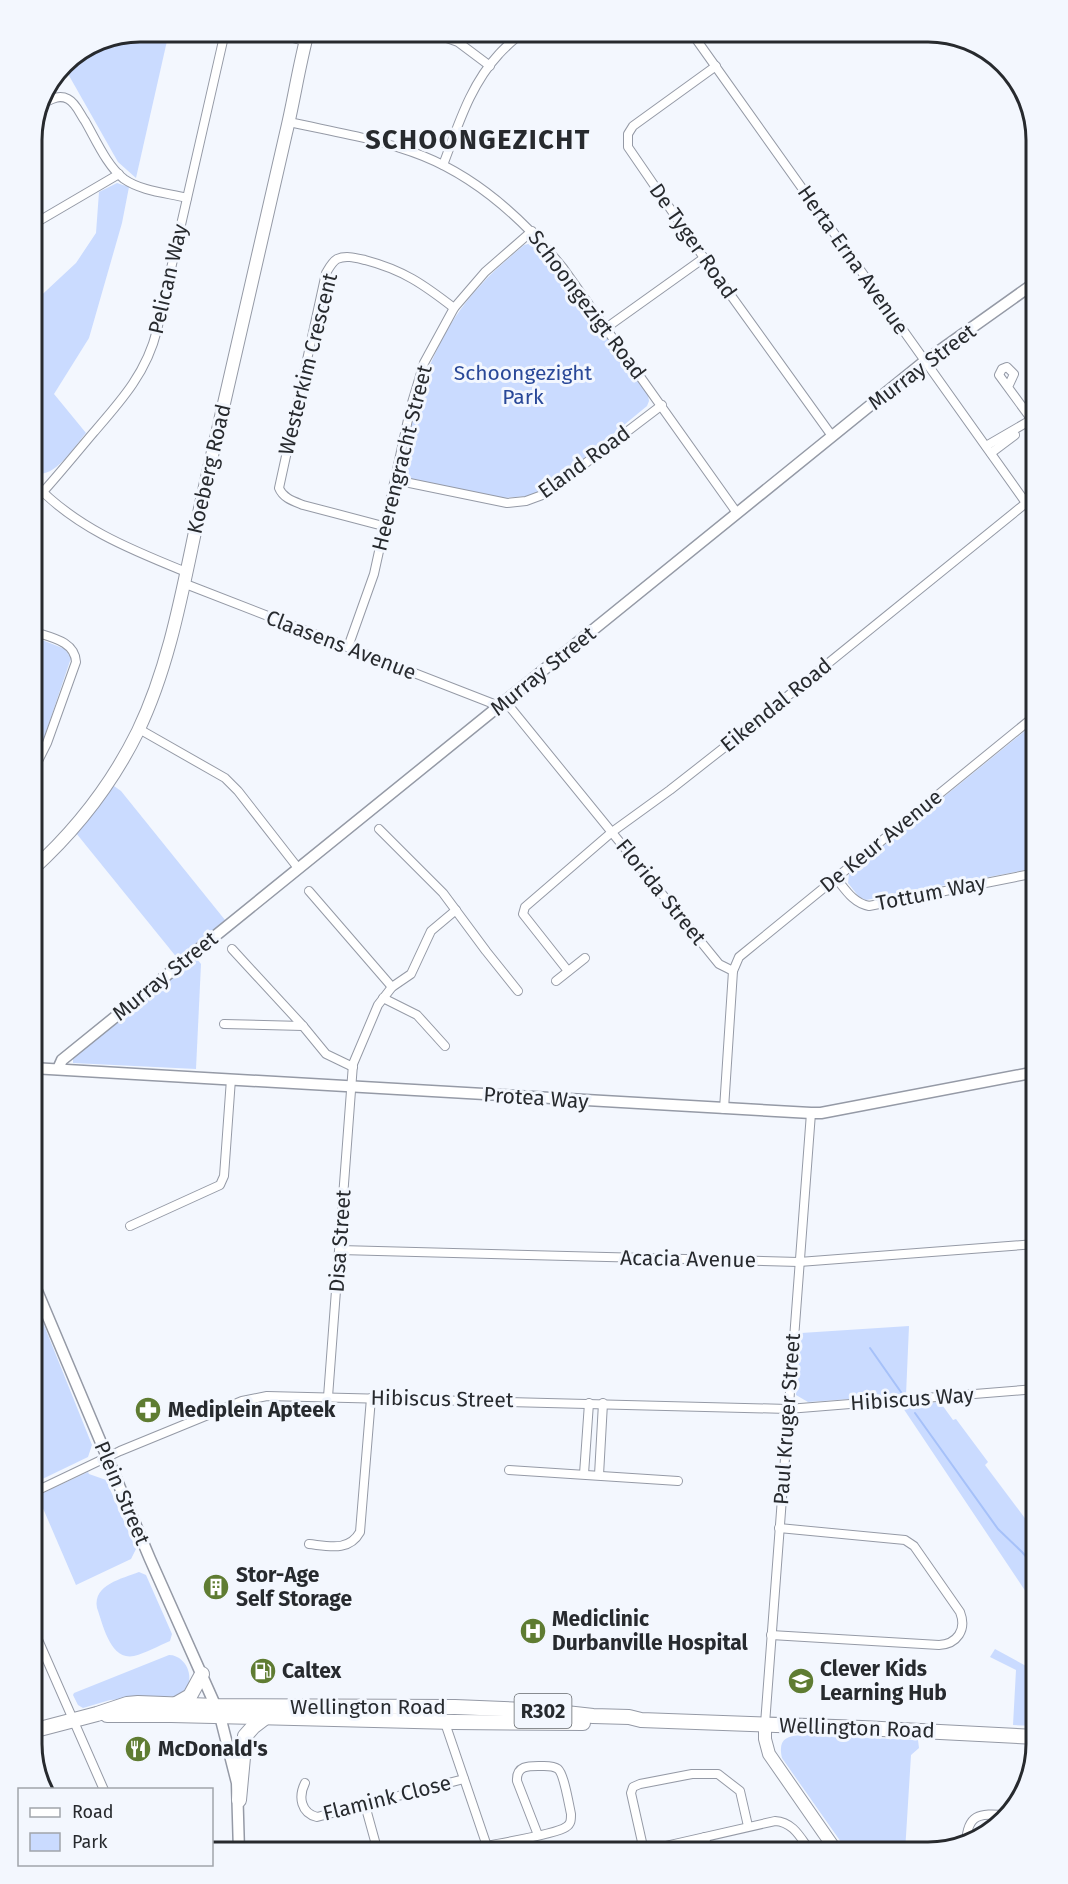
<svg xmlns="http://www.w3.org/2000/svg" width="1068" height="1884" font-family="'Fira Sans',sans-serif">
	<rect width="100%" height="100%" fill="#f3f7fe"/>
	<g fill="#cadbff">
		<path d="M140 32H169L136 178 118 162 63 65 99 40Z"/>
		<path d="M117 183 129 187 122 223 89 338 54 394 86 433C73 448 53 482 32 472V304L76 263 96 233 99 192Z"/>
		<path d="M532 243 540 247 554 264 648 395 649 401 647 406 550 486 529 496 503 498 411 479 406 475C399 463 407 444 410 430 423 376 441 327 480 286 493 271 509 258 524 245Z"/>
		<path d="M32 636 65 649 71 658 43 741 32 765Z"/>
		<path d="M1036 725V868L866 900 859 897 848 883 849 874 1031 726Z"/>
		<path d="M114 786 121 791 225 920 178 959 76 833 111 787Z"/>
		<path d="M196 958 201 964 196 1069 73 1063V1059L80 1051Z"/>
		<path d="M32 1295 92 1445 88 1457 32 1484Z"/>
		<path d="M909 1326 906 1395 808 1402 796 1395 801 1333Z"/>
		<path d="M940 1402 953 1420 956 1419 988 1462 985 1465 1036 1533V1607L901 1405Z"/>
		<path d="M88 1472 89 1474 106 1480 136 1549 131 1559 76 1585 42 1506 36 1508 34 1500 37 1496Z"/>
		<path d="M139 1572 146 1575 172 1634 170 1641C158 1646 146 1653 134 1656 110 1661 103 1624 97 1608 93 1584 122 1579 139 1572Z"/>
		<path d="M995 1649 1026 1666 1036 1662V1726L1013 1725 1016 1670 990 1657Z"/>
		<path d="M169 1655C189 1655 199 1687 177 1696L110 1700 83 1708 78 1705 73 1695 74 1693Z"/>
		<path d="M802 1735 918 1740 919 1748 911 1755 905 1852H848L782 1758C778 1740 785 1736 802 1735Z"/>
	</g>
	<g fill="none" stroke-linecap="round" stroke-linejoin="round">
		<g stroke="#a6c1f9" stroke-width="2">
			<path d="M870 1348 903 1395"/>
			<path d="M915 1413 998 1529 1022 1552 1036 1568"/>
		</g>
		<defs>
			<g id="minor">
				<path d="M268 32 305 41"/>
				<path d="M430 32 458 42 490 66"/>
				<path d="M691 32 1036 517"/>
				<path d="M716 66 633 126 628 134V147L704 258 832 436"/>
				<path d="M46 102C53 98 60 95 68 99 76 103 80 114 85 121 96 140 107 166 124 179 141 191 167 193 187 198"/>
				<path d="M289 122C334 132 380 139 423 156 480 179 525 221 563 268L737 513"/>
				<path d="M443 165C458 126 470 85 499 54 506 46 515 39 523 32"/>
				<path d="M32 225 119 174"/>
				<path d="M606 328 704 258"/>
				<path d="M1008 387 1014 374 1007 367 1002 369 999 375 1032 420"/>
				<path d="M986 446 1036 417"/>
				<path d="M991 453 1015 435"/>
				<path d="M395 480 507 503 526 501 545 494 662 405"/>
				<path d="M32 481C74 527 129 549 186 572"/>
				<path d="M42 493C60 473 77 452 94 432 121 401 147 372 157 330L225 32"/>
				<path d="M383 526 303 505C293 501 283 498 279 488L326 273C329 268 332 262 337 259 346 255 356 258 365 260 403 270 423 284 454 308"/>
				<path d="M183 583 499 706"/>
				<path d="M348 647 374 574 411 406 424 363 454 308 485 272 532 231"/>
				<path d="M505 701 719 964 733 971"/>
				<path d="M139 729 225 778 238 791 298 868"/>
				<path d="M32 773 47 743 76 662C75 640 48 637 32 631"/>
				<path d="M379 829 443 893 486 951 518 991"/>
				<path d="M836 878C845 889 853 903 869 906L1036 873"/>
				<path d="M309 891 392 987"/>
				<path d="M232 949 303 1026 326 1054 353 1067"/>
				<path d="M568 971 523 914 525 907 612 832 670 790 721 750 1026 503"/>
				<path d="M556 981 585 958"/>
				<path d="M383 998 417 1015 445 1046"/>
				<path d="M224 1024 303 1026"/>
				<path d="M724 1109 733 971 739 957 1036 715"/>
				<path d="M130 1226 220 1185 224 1176 231 1079"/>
				<path d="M340 1250 799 1262 1036 1244"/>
				<path d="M328 1397 353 1064 378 1005 392 987 411 974 431 931 456 910"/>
				<path d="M509 1470 678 1481"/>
				<path d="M584 1474 589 1403"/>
				<path d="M599 1475 603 1403"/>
				<path d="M32 1493 120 1451 242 1401 267 1396 788 1409 1036 1389"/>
				<path d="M309 1544C328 1546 349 1552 360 1532L371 1398"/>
				<path d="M32 1626 104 1790"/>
				<path d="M771 1635 939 1645C957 1644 967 1630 960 1612L914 1546 905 1540 779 1528"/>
				<path d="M444 1720 489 1852"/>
				<path d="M765 1724 811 1113"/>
				<path d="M305 1783C298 1797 301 1813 317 1817L464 1779"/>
				<path d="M365 1805 378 1852"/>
				<path d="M705 1837 708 1852"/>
				<path d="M966 1844C967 1814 979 1813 1006 1815"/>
				<path d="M486 1846C501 1843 557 1834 566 1827 571 1824 571 1820 571 1814 569 1805 564 1774 558 1769 554 1766 549 1766 544 1766 531 1766 516 1764 517 1781L538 1835"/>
				<path d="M644 1851 631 1793 633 1787 640 1784 692 1774H718L740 1791 748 1826"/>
				<path d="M639 1852 775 1821C794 1822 801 1839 811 1852"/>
			</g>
			<g id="tertiary">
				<path d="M32 1068 811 1113H821L1036 1072"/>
				<path d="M58 1069 62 1060 925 361 1036 282"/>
				<path d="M32 1279 150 1559 220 1716 237 1783 239 1852"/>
			</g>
			<g id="secondary">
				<path d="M32 870C75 831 112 784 138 731 173 658 185 574 203 495 230 375 258 254 286 133 294 100 299 65 308 32"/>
				<path d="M765 1724V1739L769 1754 837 1852"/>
			</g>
			<g id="primary">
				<path d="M176 1704 190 1696 202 1674"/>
				<path d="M107 1715H171L454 1722 583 1723"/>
				<path d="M32 1731 97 1714 127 1704 138 1703 216 1706 455 1707 548 1711 593 1716 629 1717 641 1720 862 1728 1036 1737"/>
				<path d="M239 1800 245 1736 253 1727 266 1717"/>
			</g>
		</defs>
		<use href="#minor" stroke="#959aa6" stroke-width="10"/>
		<use href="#tertiary" stroke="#959aa6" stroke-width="13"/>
		<use href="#secondary" stroke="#959aa6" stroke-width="14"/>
		<use href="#primary" stroke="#959aa6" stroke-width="16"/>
		<use href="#minor" stroke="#fff" stroke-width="8"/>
		<use href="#tertiary" stroke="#fff" stroke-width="10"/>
		<use href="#secondary" stroke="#fff" stroke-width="12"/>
		<use href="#primary" stroke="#fff" stroke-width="14"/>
	</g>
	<defs>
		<symbol id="pharmacy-disc" viewBox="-11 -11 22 22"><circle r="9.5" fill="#5f7c32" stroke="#f3f7fe"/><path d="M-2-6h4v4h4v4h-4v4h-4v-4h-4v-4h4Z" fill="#fff"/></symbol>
		<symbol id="building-disc" viewBox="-11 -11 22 22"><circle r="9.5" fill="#5f7c32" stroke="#f3f7fe"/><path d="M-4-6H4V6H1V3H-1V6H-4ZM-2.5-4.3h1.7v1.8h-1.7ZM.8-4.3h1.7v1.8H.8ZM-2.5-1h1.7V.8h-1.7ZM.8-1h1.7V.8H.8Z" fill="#fff"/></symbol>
		<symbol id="hospital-disc" viewBox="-11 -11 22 22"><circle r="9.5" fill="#5f7c32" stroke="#f3f7fe"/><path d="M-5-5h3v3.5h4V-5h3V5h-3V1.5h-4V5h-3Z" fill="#fff"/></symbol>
		<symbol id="fuel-disc" viewBox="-11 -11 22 22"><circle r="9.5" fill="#5f7c32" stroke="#f3f7fe"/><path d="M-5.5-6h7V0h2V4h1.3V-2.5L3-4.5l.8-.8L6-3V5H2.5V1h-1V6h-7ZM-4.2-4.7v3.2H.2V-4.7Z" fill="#fff"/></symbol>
		<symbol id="school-disc" viewBox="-11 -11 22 22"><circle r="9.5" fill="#5f7c32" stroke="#f3f7fe"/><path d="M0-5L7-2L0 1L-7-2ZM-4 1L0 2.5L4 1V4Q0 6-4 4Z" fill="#fff"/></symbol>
		<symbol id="restaurant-disc" viewBox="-11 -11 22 22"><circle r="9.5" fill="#5f7c32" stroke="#f3f7fe"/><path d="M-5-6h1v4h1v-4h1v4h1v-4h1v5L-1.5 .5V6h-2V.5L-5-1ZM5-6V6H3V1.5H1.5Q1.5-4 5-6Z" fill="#fff"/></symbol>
	</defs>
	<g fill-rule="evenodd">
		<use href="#pharmacy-disc" x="133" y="1395" width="30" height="30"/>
		<use href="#building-disc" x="201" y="1572" width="30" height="30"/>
		<use href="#hospital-disc" x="518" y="1616" width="30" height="30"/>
		<use href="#fuel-disc" x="248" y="1656" width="30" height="30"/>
		<use href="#school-disc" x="786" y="1666" width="30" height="30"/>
		<use href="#restaurant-disc" x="123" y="1734" width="30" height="30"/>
	</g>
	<g text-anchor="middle" stroke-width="6" stroke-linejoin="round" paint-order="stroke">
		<rect fill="#f3f7fe" stroke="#64686c" stroke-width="1.5" x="514.5" y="1694" width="57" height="34" rx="4.5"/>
		<g font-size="20" font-weight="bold" fill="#272a2e">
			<text x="543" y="1718">R302</text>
		</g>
		<g font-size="21" fill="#272a2e" stroke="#f3f7fe">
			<text transform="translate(693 241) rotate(55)" y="7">De Tyger Road</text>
			<text transform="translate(853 260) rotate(55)" y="7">Herta Erna Avenue</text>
			<text transform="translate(168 279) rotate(-77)" y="7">Pelican Way</text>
			<text transform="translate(587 305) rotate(53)" y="7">Schoongezigt Road</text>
			<text transform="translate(308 364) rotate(-76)" y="7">Westerkim Crescent</text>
			<text transform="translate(922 367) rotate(-37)" y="7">Murray Street</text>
			<text transform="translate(402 458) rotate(-76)" y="7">Heerengracht Street</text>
			<text transform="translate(584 462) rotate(-36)" y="7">Eland Road</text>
			<text transform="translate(209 469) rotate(-77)" y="7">Koeberg Road</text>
			<text transform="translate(341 645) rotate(21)" y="7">Claasens Avenue</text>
			<text transform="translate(543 671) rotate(-39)" y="7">Murray Street</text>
			<text transform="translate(776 705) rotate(-39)" y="7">Eikendal Road</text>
			<text transform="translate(881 841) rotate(-39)" y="7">De Keur Avenue</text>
			<text transform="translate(661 892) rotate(51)" y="7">Florida Street</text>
			<text transform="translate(931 893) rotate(-11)" y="7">Tottum Way</text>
			<text transform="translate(165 976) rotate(-39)" y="7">Murray Street</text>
			<text transform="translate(536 1098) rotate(4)" y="7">Protea Way</text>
			<text transform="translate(340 1241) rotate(-86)" y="7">Disa Street</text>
			<text transform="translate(688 1259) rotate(1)" y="7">Acacia Avenue</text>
			<text transform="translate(442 1399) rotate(1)" y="7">Hibiscus Street</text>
			<text transform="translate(912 1399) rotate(-4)" y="7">Hibiscus Way</text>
			<text transform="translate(787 1419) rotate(-86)" y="7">Paul Kruger Street</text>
			<text transform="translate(122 1493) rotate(67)" y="7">Plein Street</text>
			<text x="368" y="1714">Wellington Road</text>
			<text transform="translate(857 1728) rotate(2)" y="7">Wellington Road</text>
			<text transform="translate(387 1798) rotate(-14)" y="7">Flamink Close</text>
		</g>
		<g font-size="21" fill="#294898" stroke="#f3f7fe">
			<text x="523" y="380">Schoongezight<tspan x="523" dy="24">Park</tspan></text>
		</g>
		<g font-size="21" font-weight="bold" fill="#272a2e" stroke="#f3f7fe" text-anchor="start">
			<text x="168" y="1417">Mediplein Apteek</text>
			<text x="236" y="1582">Stor-Age<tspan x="236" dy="24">Self Storage</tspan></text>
			<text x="552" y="1626">Mediclinic<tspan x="552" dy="24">Durbanville Hospital</tspan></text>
			<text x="820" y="1676">Clever Kids<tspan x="820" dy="24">Learning Hub</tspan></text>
			<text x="282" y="1678">Caltex</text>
			<text x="158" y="1756">McDonald's</text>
		</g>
		<g font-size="27" font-weight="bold" letter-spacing="1.5" fill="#272a2e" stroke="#f3f7fe">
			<text x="478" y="149">SCHOONGEZICHT</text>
		</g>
	</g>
	<path d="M0 0H1068V1884H0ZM140 42H928A98 98 0 0 1 1026 140V1744A98 98 0 0 1 928 1842H140A98 98 0 0 1 42 1744V140A98 98 0 0 1 140 42Z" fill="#f3f7fe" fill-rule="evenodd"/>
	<path fill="none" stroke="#272a2e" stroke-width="3" d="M140 42H928A98 98 0 0 1 1026 140V1744A98 98 0 0 1 928 1842H140A98 98 0 0 1 42 1744V140A98 98 0 0 1 140 42Z"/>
	<rect x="18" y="1788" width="195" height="78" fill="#f3f7fe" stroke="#a1a5ab" stroke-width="1.5"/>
	<rect x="30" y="1808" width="30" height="9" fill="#ffffff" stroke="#a1a5ab" stroke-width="1.5"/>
	<text x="72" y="1818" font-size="18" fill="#272a2e">Road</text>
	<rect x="30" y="1833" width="30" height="18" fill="#cadbff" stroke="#a1a5ab" stroke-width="1.5"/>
	<text x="72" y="1848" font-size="18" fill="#272a2e">Park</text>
</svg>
